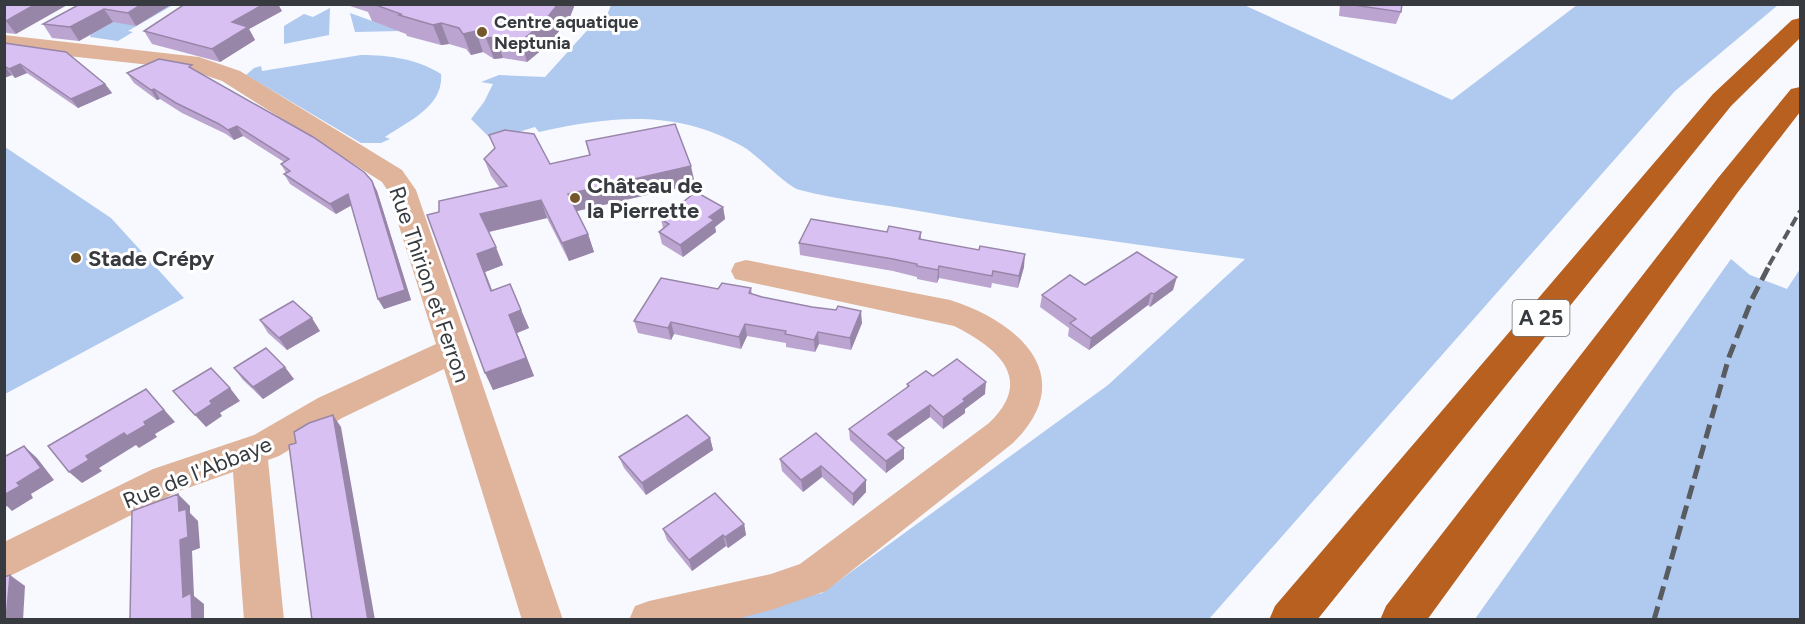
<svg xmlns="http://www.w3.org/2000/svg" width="1805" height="624" font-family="Figtree,sans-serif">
	<rect width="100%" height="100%" fill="#f7f9fe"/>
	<g fill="#afc9ef">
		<path d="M144 5H173L128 31 133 32 118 41 90 37 91 34Z"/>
		<path d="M611 5H1244L1452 100 1577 5H1778L1675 91 1209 619H706L822 593 1108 385 1245 259C1132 244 1020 229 907 209 872 203 835 199 800 190 787 187 758 155 742 146 675 109 611 116 539 132L535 127 492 140 471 119 484 102 493 84 481 82 499 75 545 77 592 25 604 23Z"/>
		<path d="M330 8 329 35 284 44V26L304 14 313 17Z"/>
		<path d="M350 13 400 31 355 32Z"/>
		<path d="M361 55C389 55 418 59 441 74 444 106 409 121 385 137L390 139 381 143H361L246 75 254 68 261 66 262 71Z"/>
		<path d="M5 147 111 218 184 298 5 394Z"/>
		<path d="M1731 259 1750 275 1787 289 1800 269V619H1475Z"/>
	</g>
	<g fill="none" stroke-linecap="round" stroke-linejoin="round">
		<g fill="#dfb49b" fill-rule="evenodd">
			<path d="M4 35 199 57 240 71 402 170 416 190 563 620H522L444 369 342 418 279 456 268 460 284 620H244L233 472 179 491 4 579V542L153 469 254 435 318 398 436 344 388 191 382 182 222 81 187 69 4 49Z"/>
			<path d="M746 260 950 300C1020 322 1080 377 1013 443L826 591 771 610 733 620H629L635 606 649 601 771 574 800 564 989 423C1035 379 998 348 954 326L735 279 731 271 735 263Z"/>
		</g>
		<g fill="#b76020" fill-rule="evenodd">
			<path d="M1800 18V38L1731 106 1317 620H1269L1275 606 1713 94 1792 20Z"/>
			<path d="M1800 87V112L1738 192 1427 620H1380L1386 606 1718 178 1791 89Z"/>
		</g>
		<path stroke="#585b5f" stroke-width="4" stroke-dasharray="10 5" stroke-linecap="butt" d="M1769 265 1800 211"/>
		<path stroke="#585b5f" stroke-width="5" stroke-dasharray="14 7" stroke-linecap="butt" d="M1654 620 1729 357 1752 299 1770 264"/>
	</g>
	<g fill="#bba5d0">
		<path d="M4 4 16 34 7 33 4 31Z"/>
		<path d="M80 4H172L136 26 113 22 79 41 52 38 43 24Z"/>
		<path d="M349 4H575L570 17 549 44 527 62 503 58 494 59 483 52 471 55 466 49 449 44 441 45 407 36 406 34 372 21 368 12 350 6Z"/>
		<path d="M1340 4H1402L1401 12 1396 24 1339 16Z"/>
		<path d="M282 11 249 29 255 40 220 62 152 44 144 31Z"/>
		<path d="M4 43 105 84 112 93 78 108 27 73 15 78 12 75 4 78Z"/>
		<path d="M196 71 372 181 377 191 411 300 384 309 378 299 351 205 336 214 290 184 284 174 286 173 281 164 284 162 243 136 234 140 226 134 182 113 160 99 157 100 134 83 127 73Z"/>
		<path d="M489 135 550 164 695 184 576 211 588 234 594 252 569 261 547 218 489 232 503 265 485 272 492 290 510 284 529 328 517 333 534 376 493 390 439 212 500 188 491 176 484 159 495 149Z"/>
		<path d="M723 207 725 219 715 227 716 232 683 257 662 244 659 232 663 228 661 219Z"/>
		<path d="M887 232H921V239L1024 267 1018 288 992 283 991 288 939 278 937 283 917 279V277L893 271 800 255 799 243Z"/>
		<path d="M1085 285 1173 290 1150 307 1148 305 1089 350 1068 336 1069 328 1040 307 1042 295Z"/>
		<path d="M751 288 752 294 862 323 851 350 819 344 815 352 786 347V343L747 336 741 349 674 334 671 340 638 333 634 321 718 289Z"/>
		<path d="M260 320 320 331 287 350 268 333Z"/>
		<path d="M234 368 294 379 263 399 243 380Z"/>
		<path d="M933 376 985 394 965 409V413L943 429 930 417 896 441 904 448V459L886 473 850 440 849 429 907 388V384Z"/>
		<path d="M816 433 866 492 853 506 822 477 803 492 782 471 780 459Z"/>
		<path d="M710 438 713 450 646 495 624 468 619 457Z"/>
		<path d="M744 524 746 535 728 548 726 546 692 571 667 540 663 529Z"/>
	</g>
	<g fill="#9886a9">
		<path d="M36 4H69L16 34 6 21Z"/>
		<path d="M142 4H172L136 26 128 13Z"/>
		<path d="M264 4H278L282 11 249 29 255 40 220 62 212 49 232 22Z"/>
		<path d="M558 4H575L570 17 549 44 527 62 521 41Z"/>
		<path d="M104 9 113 22 79 41 70 27Z"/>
		<path d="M441 23 449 44 441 45 433 25Z"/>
		<path d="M476 31 483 52 471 55 463 34Z"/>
		<path d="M496 37 503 58 494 59 486 38Z"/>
		<path d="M20 64 27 73 15 78 9 69Z"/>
		<path d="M4 66 12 75 4 78Z"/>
		<path d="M105 84 112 93 78 108 71 99Z"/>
		<path d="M154 89 160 99 157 100 151 90Z"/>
		<path d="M237 126 243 136 234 140 228 130Z"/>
		<path d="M691 166 695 184 573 212 568 194Z"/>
		<path d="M372 181 377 191 411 300 384 309 378 299Z"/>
		<path d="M348 194 354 204 336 214 330 204Z"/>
		<path d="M541 200 547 218 488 232 480 214Z"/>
		<path d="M723 207 725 219 715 227 716 232 683 257 680 245 709 217Z"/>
		<path d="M588 234 594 252 569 261 562 243Z"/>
		<path d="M496 247 503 265 485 272 499 308 477 254Z"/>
		<path d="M1025 254 1024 267 1018 288 1019 276Z"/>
		<path d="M939 266V278L937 283 938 270Z"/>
		<path d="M1177 277 1173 290 1150 307 1154 294Z"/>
		<path d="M1151 293 1148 305 1089 350 1091 338Z"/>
		<path d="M521 310 529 328 517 333 534 376 493 390 485 373 509 315Z"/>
		<path d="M861 311 862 323 851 350 850 338Z"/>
		<path d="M312 318 320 331 287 350 279 338Z"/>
		<path d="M671 322 674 334 671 340 668 328Z"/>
		<path d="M745 324 747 336 741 349 739 337Z"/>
		<path d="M818 332 819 344 815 352 814 340Z"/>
		<path d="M285 367 294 379 263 399 253 387Z"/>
		<path d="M986 382 985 394 965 409V413L943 429V417L963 399Z"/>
		<path d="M230 388 240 401 220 413 222 416 206 427 195 415 210 401Z"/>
		<path d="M146 389 175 422 155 434 157 437 139 448 136 445 99 468 102 471 82 483 69 472 86 456 144 422Z"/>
		<path d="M930 405V417L889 446 888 434Z"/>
		<path d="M333 415 341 427 375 620H368Z"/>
		<path d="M710 438 713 450 646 495 642 483Z"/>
		<path d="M24 446 37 458 54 480 31 494 33 498 12 511 7 506 4 508V495L17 483Z"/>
		<path d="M904 448V459L886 473V461Z"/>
		<path d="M821 466 822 477 803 492 801 480Z"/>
		<path d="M866 480V492L853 506V494Z"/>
		<path d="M178 494 190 506V513L198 521 200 548 192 551 194 596 204 604V620H192L183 597Z"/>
		<path d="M744 524 746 535 728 548 725 537Z"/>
		<path d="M723 535 726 546 692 571 689 560Z"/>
		<path d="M10 575 25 586 23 620H6Z"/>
	</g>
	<g fill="#d9c0f2" stroke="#9886a9" stroke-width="1.5">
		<path d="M4 4H36L6 21 4 20Z"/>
		<path d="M80 4H142L128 13 104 9 70 27 43 24Z"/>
		<path d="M185 4H264L232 22 248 27 212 49 144 31Z"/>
		<path d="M373 4H558L543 23 521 41 496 37 486 38 476 31 463 34 459 28 441 23 433 25 399 15 401 14Z"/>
		<path d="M1347 4H1402L1401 12Z"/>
		<path d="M4 43 66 52 105 84 71 99 20 64 9 69 4 66Z"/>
		<path d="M159 59 192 65 189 67 313 137 364 172 372 181 405 290 378 299 348 194 330 204 284 174 290 171 281 164 289 159 237 126 228 130 219 124 176 103 154 89 151 90 127 73Z"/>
		<path d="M675 124 691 166 568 194 588 234 562 243 541 200 480 214 496 247 477 254 491 291 510 284 521 310 509 315 526 358 485 373 427 215 439 212V201L507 186 484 159 495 148 489 135 505 130 534 134 550 164 590 155 586 141Z"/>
		<path d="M696 192 723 207 709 217 714 220 680 245 659 232 669 224 661 219Z"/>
		<path d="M811 219 887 232 889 226 921 232 919 239 979 250 980 246 1025 254 1019 276 993 271 992 276 939 266 938 270 917 266V264L893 259 799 243Z"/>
		<path d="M1137 252 1177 277 1154 294 1151 293 1091 338 1070 323 1076 319 1042 295 1070 275 1085 285Z"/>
		<path d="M661 278 718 289 722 283 751 288 749 293 762 297 812 307 836 310 838 306 861 311 850 338 818 332 814 340 785 334 786 331 745 324 739 337 671 322 668 328 634 321Z"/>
		<path d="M293 301 312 318 279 338 260 320Z"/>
		<path d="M266 348 285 367 253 387 234 368Z"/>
		<path d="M957 359 986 382 963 399 965 401 943 417 930 405 888 434 904 448 886 461 849 429 909 386 907 384 926 371 933 376Z"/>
		<path d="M211 368 230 388 210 401 212 404 195 415 173 391Z"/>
		<path d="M146 389 164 410 144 422 146 425 127 436 124 433 86 456 89 460 69 472 48 446Z"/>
		<path d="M333 415 368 620H312L289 445 296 443 294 432 309 423Z"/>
		<path d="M687 415 710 438 642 483 619 457Z"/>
		<path d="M816 433 866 480 853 494 821 466 801 480 780 459Z"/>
		<path d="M24 446 41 468 17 483 20 486 4 495V457Z"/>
		<path d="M715 493 744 524 725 537 723 535 689 560 663 529Z"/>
		<path d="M178 494 179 511 186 509 188 537 180 540 183 597 191 593 192 619 130 620 132 511Z"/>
		<path d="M10 575 6 620H4V577Z"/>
	</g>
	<g fill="#76572c" stroke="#fff" stroke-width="2">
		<circle cx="482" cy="32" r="6"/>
		<circle cx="575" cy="198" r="6"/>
		<circle cx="76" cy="258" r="6"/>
	</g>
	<g text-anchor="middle" stroke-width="6" stroke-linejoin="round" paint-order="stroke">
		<g font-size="18" font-weight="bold" fill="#373a3e" stroke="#fff" text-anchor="start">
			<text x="494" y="28">Centre aquatique<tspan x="494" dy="21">Neptunia</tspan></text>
		</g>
		<rect fill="#fff" stroke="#737578" stroke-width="1.5" x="1512.5" y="300" width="57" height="36" rx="4.5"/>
		<g font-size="21" font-weight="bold" fill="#373a3e">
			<text x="1541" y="325">A 25</text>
		</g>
		<g font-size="22" font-weight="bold" fill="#373a3e" stroke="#fff" text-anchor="start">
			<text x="587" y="193">Château de<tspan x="587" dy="25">la Pierrette</tspan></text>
			<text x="88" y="266">Stade Crépy</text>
		</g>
		<g font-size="22" fill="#373a3e" stroke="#fff">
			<text transform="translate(430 284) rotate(71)" y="8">Rue Thirion et Ferron</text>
			<text transform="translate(197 472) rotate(-22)" y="8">Rue de l'Abbaye</text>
		</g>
	</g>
	<rect width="1805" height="624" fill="none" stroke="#373a3e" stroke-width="12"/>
</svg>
